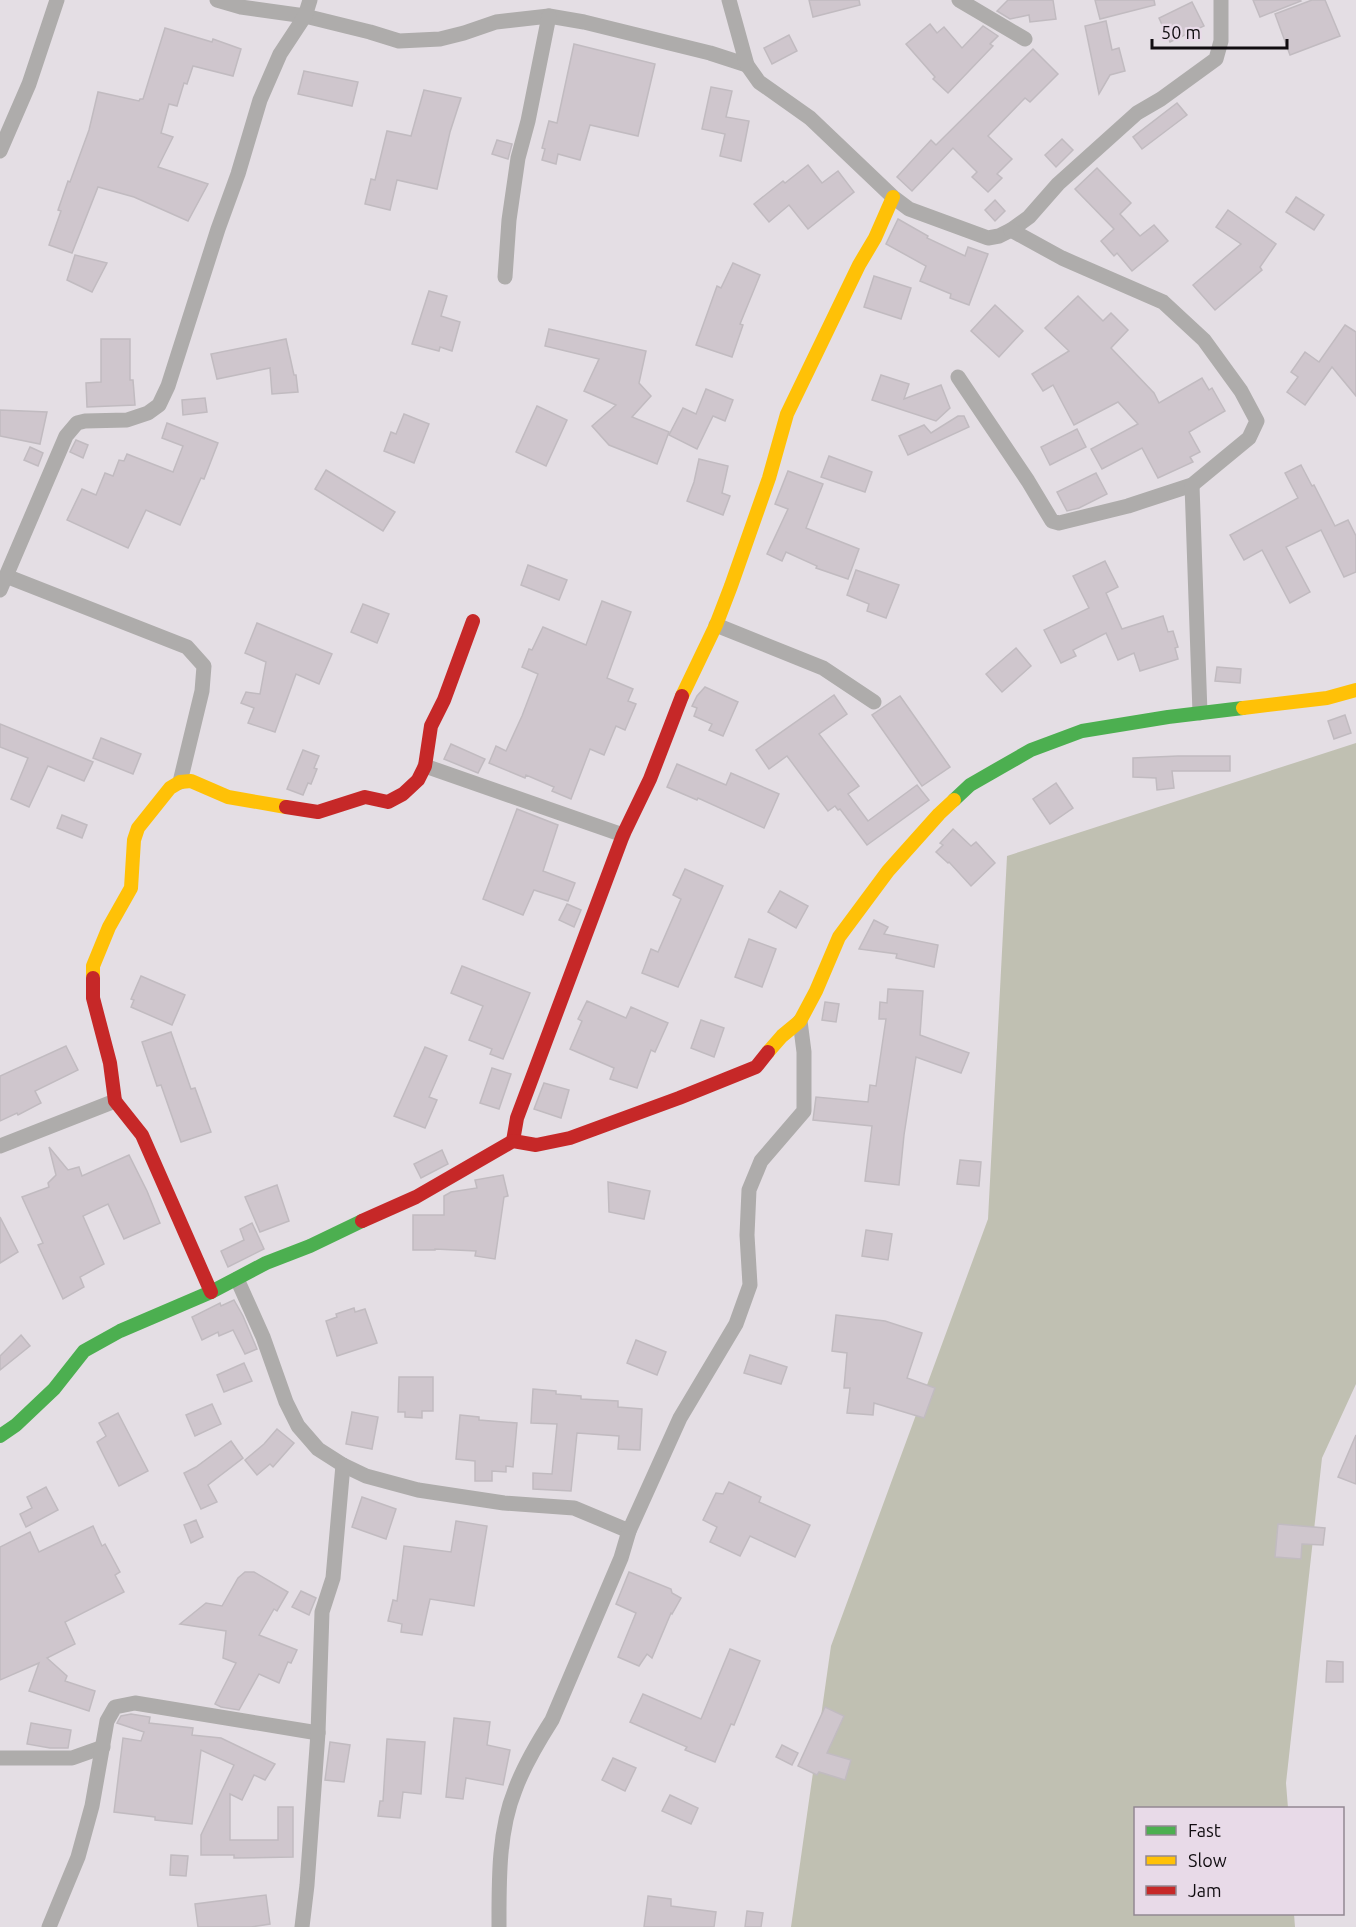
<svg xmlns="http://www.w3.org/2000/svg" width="1356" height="1927" font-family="Ubuntu,sans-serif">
	<rect width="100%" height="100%" fill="#e4dee4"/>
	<path fill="#c0c0b2" d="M1356 743V1384L1322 1458 1286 1783 1288 1808H1136V1914H1294L1295 1927H791L831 1646 988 1219 1007 856Z"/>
	<g fill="#cfc6cd" stroke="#c1bbc0" stroke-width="1.5">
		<path d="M809 0H859L860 5 813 17Z"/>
		<path d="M1008 0H1053L1056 19 1030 22 1029 15 1010 19 997 11Z"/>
		<path d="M1095 0H1154L1155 5 1100 19Z"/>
		<path d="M1253 0H1300L1301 1 1260 17Z"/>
		<path d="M1312 0H1325L1340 36 1290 55 1275 14Z"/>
		<path d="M1192 2 1204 26 1170 42 1159 18Z"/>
		<path d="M1106 21 1112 50 1119 48 1125 71 1110 75 1099 94 1085 26Z"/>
		<path d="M930 24 937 33 944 27 962 48 983 26 998 36 990 44 993 46 948 93 933 79 935 77 906 44Z"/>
		<path d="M165 28 212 42 213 39 241 49 233 76 193 66 187 84 184 83 177 106 169 104 161 133 173 137 158 167 208 184 188 221 134 197 98 187 72 253 49 245 61 211 58 210 68 181 70 182 89 130 98 92 139 101 140 99H143Z"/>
		<path d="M789 35 797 51 772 64 764 48Z"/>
		<path d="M574 44 655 64 638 136 590 125 580 160 558 154 556 164 542 160 545 149 542 148 549 121 557 123Z"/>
		<path d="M1033 49 1058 74 1030 102 1025 98 988 136 1012 159 997 174 1002 178 988 192 972 177 977 172 953 148 912 191 897 177 931 140 936 145Z"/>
		<path d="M304 71 358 82 352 106 298 94Z"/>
		<path d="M711 87 732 91 726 117 749 121 741 161 720 156 725 134 702 129Z"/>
		<path d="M424 90 461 98 450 132 437 189 397 180 390 210 365 204 371 179 375 180 387 131 411 136Z"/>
		<path d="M1177 103 1187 115 1142 149 1133 137Z"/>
		<path d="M1062 139 1073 150 1056 167 1045 155Z"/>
		<path d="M497 140 512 144 508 159 492 154Z"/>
		<path d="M808 165 822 183 838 171 854 192 808 229 789 205 769 222 754 204 783 181 785 183Z"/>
		<path d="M1097 168 1131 203 1120 214 1140 236 1154 225 1168 241 1132 271 1117 253 1114 256 1101 241 1114 229 1075 189Z"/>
		<path d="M1296 197 1324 215 1314 230 1286 212Z"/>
		<path d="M995 200 1005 211 995 221 985 210Z"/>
		<path d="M1228 210 1276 244 1260 267 1262 270 1215 310 1193 285 1241 244 1216 227Z"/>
		<path d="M898 219 928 236 927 238 965 256 968 247 988 254 969 305 950 298 951 294 920 281 926 266 886 244Z"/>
		<path d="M75 255 107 263 92 292 67 280Z"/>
		<path d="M733 263 760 275 740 324 743 325 732 357 696 345 717 286 721 288Z"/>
		<path d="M874 276 911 288 901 319 864 307Z"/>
		<path d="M429 291 447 296 441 316 460 322 452 351 440 347 439 351 412 344Z"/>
		<path d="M1078 296 1103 321 1111 313 1128 330 1111 348 1154 393 1159 403 1202 378 1209 390 1212 388 1225 411 1189 432 1200 452 1190 457 1193 462 1158 478 1142 448 1102 469 1091 449 1138 424 1118 402 1074 425 1053 385 1043 391 1032 374 1069 351 1045 328Z"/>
		<path d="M995 305 1023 331 999 357 971 331Z"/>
		<path d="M1345 325 1356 332V396L1332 367 1305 405 1287 392 1298 377 1291 372 1305 352 1319 362Z"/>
		<path d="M549 329 646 351 639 383 651 396 632 417 669 432 657 464 609 445 592 426 616 405 584 391 599 359 545 346Z"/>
		<path d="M101 339H130V380H133L135 405 87 407 86 383 101 382Z"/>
		<path d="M286 339 294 375H296L298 392 272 394 270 368 217 379 211 354Z"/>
		<path d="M881 375 909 384 904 399 941 385 950 408 936 421 872 400Z"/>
		<path d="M706 389 733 400 725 421 713 416 697 449 669 435 683 408 696 414Z"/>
		<path d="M205 398 207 412 183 415 182 400Z"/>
		<path d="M537 406 567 420 546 466 516 452Z"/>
		<path d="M0 410 47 412 40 444 0 436Z"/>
		<path d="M404 414 429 424 414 463 384 451 391 432 396 434Z"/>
		<path d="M958 416H964L969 427 908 455 899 436 924 425 931 433Z"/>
		<path d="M167 423 218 443 204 479 201 478 180 525 146 510 128 548 67 520 82 489 96 495 105 473 113 476 119 460 124 461 127 454 173 472 183 446 162 438Z"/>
		<path d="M1077 429 1086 447 1050 465 1041 447Z"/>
		<path d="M76 440 88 445 83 458 70 452Z"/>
		<path d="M30 447 43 453 38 466 24 460Z"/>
		<path d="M829 456 872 472 865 492 821 477Z"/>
		<path d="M699 459 728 466 722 493 730 496 723 515 687 501 694 482Z"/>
		<path d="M1301 465 1312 486 1314 485 1335 526 1348 520 1356 536V572L1344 577 1321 530 1286 547 1310 592 1290 603 1262 550 1244 560 1230 535 1298 498 1285 473Z"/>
		<path d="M326 470 395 512 383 531 315 489Z"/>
		<path d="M788 471 823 484 806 528 859 549 848 579 816 568 817 566 786 552 782 561 767 554 788 509 775 504Z"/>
		<path d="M1096 473 1107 494 1079 508 1067 511 1057 492Z"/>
		<path d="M1105 561 1118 587 1106 593 1122 629 1163 616 1168 632 1173 631 1178 647 1175 648 1178 659 1140 671 1134 653 1118 660 1106 633 1073 650 1076 656 1061 663 1044 630 1089 608 1073 576Z"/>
		<path d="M528 565 567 580 559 600 521 585Z"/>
		<path d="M856 570 899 585 886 618 867 611 869 604 847 595Z"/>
		<path d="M602 601 631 612 607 678 633 689 628 701 636 704 625 730 616 726 604 755 590 749 571 799 552 791 554 787 526 775 525 778 489 763 496 746 506 751 522 716 538 674 522 667 529 649 532 650 543 627 586 645Z"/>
		<path d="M363 604 389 614 377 643 351 632Z"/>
		<path d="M257 623 332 654 319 684 296 674 275 732 248 723 254 708 241 703 246 692 260 694 266 662 245 653Z"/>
		<path d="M1016 648 1031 666 1002 692 986 674Z"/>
		<path d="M1217 667 1241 669 1240 683 1215 681Z"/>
		<path d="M705 687 738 702 723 736 709 730 712 724 694 716 697 708 692 706 697 696Z"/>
		<path d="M834 695 847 714 819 734 859 786 848 794 868 821 917 785 929 800 867 845 840 809 838 810 835 806 828 811 787 756 769 769 756 750Z"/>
		<path d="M900 696 950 767 922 786 872 715Z"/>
		<path d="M1345 715 1351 733 1334 739 1328 721Z"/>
		<path d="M0 724 93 762 84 781 48 766 29 807 11 799 28 758 0 747Z"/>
		<path d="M101 738 141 754 133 774 93 758Z"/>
		<path d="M451 744 485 759 478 773 444 759Z"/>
		<path d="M303 750 319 756 314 768 317 769 311 784 308 783 303 795 287 789Z"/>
		<path d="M1178 756H1230V771H1172L1174 788 1157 790 1156 778 1133 777V758Z"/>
		<path d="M677 764 726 785 731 773 779 794 764 828 698 798 697 800 667 787Z"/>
		<path d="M1056 783 1073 808 1050 824 1033 799Z"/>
		<path d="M517 809 558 825 543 871 575 883 568 901 534 890 523 915 483 899Z"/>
		<path d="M62 815 87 825 82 838 57 828Z"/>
		<path d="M953 829 971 846 976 842 995 863 971 886 949 862 948 863 936 852 943 845 940 843Z"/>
		<path d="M685 869 723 886 678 987 642 973 651 949 658 952 681 899 673 895Z"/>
		<path d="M780 891 808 906 796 928 768 912Z"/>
		<path d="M567 904 581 910 574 927 559 920Z"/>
		<path d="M874 920 888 927 884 934 938 945 934 967 896 958 897 954 859 949Z"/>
		<path d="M749 939 776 949 762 987 735 977Z"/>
		<path d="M462 966 530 993 503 1059 490 1054 492 1049 469 1040 483 1006 451 993Z"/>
		<path d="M141 976 185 995 172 1025 131 1007 134 1000 131 999Z"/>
		<path d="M888 989 923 991 920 1035 969 1053 961 1073 916 1057 904 1135 899 1185 865 1181 872 1126 813 1120 816 1097 868 1102 870 1085 876 1086 886 1019H879L880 1002 887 1003Z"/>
		<path d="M587 1001 626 1018 631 1007 668 1023 655 1052 651 1050 637 1088 610 1079 614 1068 570 1049 582 1021 578 1019Z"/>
		<path d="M825 1002 839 1004 836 1022 822 1020Z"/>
		<path d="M701 1020 724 1028 714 1057 691 1048Z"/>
		<path d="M171 1032 191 1089 195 1088 211 1132 181 1142 161 1085 157 1086 142 1042Z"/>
		<path d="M66 1046 78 1070 35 1091 41 1103 18 1115 17 1113 0 1121V1076Z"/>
		<path d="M425 1047 447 1056 429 1097 437 1100 425 1128 394 1116Z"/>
		<path d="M492 1068 511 1074 499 1109 480 1103Z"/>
		<path d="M544 1083 569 1090 561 1118 534 1109Z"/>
		<path d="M49 1147 68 1170 79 1167 82 1176 129 1155 147 1191 160 1223 124 1239 108 1204 83 1216 104 1264 80 1277 84 1287 63 1299 38 1245 43 1243 22 1197 49 1187 48 1183 56 1175Z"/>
		<path d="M442 1150 448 1164 421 1178 414 1164Z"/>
		<path d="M960 1160 981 1162 979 1186 957 1184Z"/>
		<path d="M503 1175 508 1196 504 1197 495 1259 475 1256 476 1251 435 1249V1250H413V1215H444V1196L451 1192 477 1188 475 1180Z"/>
		<path d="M608 1182 650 1191 644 1219 609 1212Z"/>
		<path d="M277 1185 289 1221 260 1232 245 1197Z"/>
		<path d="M0 1217 18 1252 0 1263Z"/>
		<path d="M252 1223 264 1249 228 1267 221 1251 244 1240 240 1229Z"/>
		<path d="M866 1230 892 1234 888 1260 862 1256Z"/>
		<path d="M234 1300 243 1316 257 1349 245 1354 233 1330 219 1336 218 1332 202 1340 192 1317 220 1303 221 1306Z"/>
		<path d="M354 1308 355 1312 365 1309 377 1343 337 1356 326 1321 337 1317 336 1314Z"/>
		<path d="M836 1315 885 1321 922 1333 907 1378 935 1388 924 1418 874 1403 873 1415 847 1413 850 1388H844L847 1353 832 1351Z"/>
		<path d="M21 1335 30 1346 0 1370V1356Z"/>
		<path d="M636 1340 666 1352 657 1375 627 1363Z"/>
		<path d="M750 1355 787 1367 781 1384 744 1373Z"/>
		<path d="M244 1363 252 1381 224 1392 217 1375Z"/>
		<path d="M399 1377H433V1411H422V1418L405 1417V1412H398Z"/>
		<path d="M533 1389 556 1391V1394L581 1396V1399L618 1401V1407L642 1409 640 1450 618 1449 619 1436 577 1433 571 1491 533 1489V1473L552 1474 557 1424 531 1423Z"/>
		<path d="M212 1404 221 1424 195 1436 186 1415Z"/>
		<path d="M352 1412 378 1417 372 1449 346 1444Z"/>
		<path d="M118 1413 148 1471 119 1486 97 1442 106 1436 99 1423Z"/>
		<path d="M460 1415 479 1417V1420L517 1423 513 1467 506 1466V1472L492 1471V1481H475V1461L456 1459Z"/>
		<path d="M277 1429 294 1443 273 1467 270 1464 257 1475 245 1460 264 1444Z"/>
		<path d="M1356 1435V1484L1338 1477Z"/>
		<path d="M231 1441 243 1458 208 1485 217 1502 201 1509 184 1473 196 1467Z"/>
		<path d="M729 1482 761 1497 759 1502 810 1525 795 1557 750 1536 740 1556 710 1542 717 1527 703 1520 716 1493 723 1494Z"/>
		<path d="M46 1487 58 1510 26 1527 20 1514 32 1508 27 1497Z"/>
		<path d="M362 1497 396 1509 386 1539 352 1527Z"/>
		<path d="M196 1520 203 1537 191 1543 184 1525Z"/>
		<path d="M456 1521 487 1526 474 1606 430 1599 422 1635 401 1632 402 1624 388 1621 393 1600 397 1601 404 1546 451 1552Z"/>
		<path d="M1278 1524 1325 1528 1323 1545 1302 1544 1301 1559 1275 1557Z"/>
		<path d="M93 1526 102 1546 105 1544 120 1572 115 1575 124 1592 65 1622 75 1644 47 1658 67 1676 65 1681 95 1691 89 1711 29 1691 39 1663 0 1680V1547L30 1532 39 1552Z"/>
		<path d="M245 1572H254L288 1592 277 1611 274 1609 259 1635 297 1650 291 1663 288 1662 279 1683 259 1674 239 1710 221 1707 215 1704 236 1663 223 1658 226 1631 180 1624 206 1603 222 1606 238 1578Z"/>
		<path d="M629 1572 671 1589 672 1593 681 1598 672 1614 671 1613 652 1658 647 1654 639 1666 618 1657 636 1613 616 1604Z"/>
		<path d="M301 1591 316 1598 309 1615 292 1607Z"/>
		<path d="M730 1649 760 1661 734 1725 731 1724 715 1762 685 1750 687 1747 630 1722 643 1694 701 1719Z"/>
		<path d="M1327 1661 1343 1662V1682H1326Z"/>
		<path d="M825 1707 844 1716 827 1753 851 1760 845 1780 819 1772 817 1775 798 1766Z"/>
		<path d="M131 1714 150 1717 149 1723 193 1728 192 1735 221 1738 275 1764 265 1780 254 1775 242 1800 230 1794V1840H278V1807H293V1857L234 1858V1855H201V1835L234 1765 201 1750 192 1824 155 1820V1817L114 1812 123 1738 141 1741 144 1732 117 1723 121 1716Z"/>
		<path d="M454 1718 490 1722 487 1745 510 1750 503 1785 466 1778 463 1799 446 1797Z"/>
		<path d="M31 1723 71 1730 68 1748H50L27 1744Z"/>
		<path d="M387 1739 425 1742 421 1794 403 1792 400 1818 378 1816 380 1801H383Z"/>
		<path d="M330 1742 350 1745 344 1782 325 1780Z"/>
		<path d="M782 1745 798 1753 792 1765 776 1757Z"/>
		<path d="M613 1758 636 1768 625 1791 602 1780Z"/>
		<path d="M670 1795 698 1808 691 1824 662 1811Z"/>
		<path d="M171 1855 188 1856 186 1876 170 1875Z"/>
		<path d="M266 1895 270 1924 251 1927H198L195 1904Z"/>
		<path d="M648 1896 671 1899V1906L716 1912 714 1927H644Z"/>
		<path d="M747 1911 763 1913 761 1927H745Z"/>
	</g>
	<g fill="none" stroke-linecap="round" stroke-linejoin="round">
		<g stroke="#aeacab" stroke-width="15">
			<path d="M217 0 241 7 305 16 370 32 399 41 440 39 464 33 496 22 549 16 584 22 710 53 747 65"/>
			<path d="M729 0 747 65 759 82 810 118 893 197 909 209 988 238 999 236 1011 230 1029 217 1058 184 1137 113 1161 99 1216 59 1221 41V0"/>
			<path d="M959 0 1025 39"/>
			<path d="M0 151 29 84 57 0"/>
			<path d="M505 277 509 220 518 158 528 121 549 16"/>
			<path d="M958 377 1028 481 1052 521 1059 523 1128 506 1192 485 1249 438 1257 421 1241 391 1204 340 1163 302 1062 258 1011 230"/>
			<path d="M1192 485 1200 713"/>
			<path d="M6 576 187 647 204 666 202 691 180 782"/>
			<path d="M0 590 66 436 77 423 85 421 127 420 148 413 159 405 168 386 218 229 238 174 260 100 280 54 305 16 310 0"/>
			<path d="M716 625 823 668 874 702"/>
			<path d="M425 766 623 835"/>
			<path d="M0 1146 115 1101"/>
			<path d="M237 1279 263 1337 286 1402 298 1426 318 1449 343 1465 366 1476 418 1490 504 1503 574 1508 629 1531"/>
			<path d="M0 1758H72L103 1747"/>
			<path d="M49 1927 78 1857 92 1806 107 1721 115 1707 135 1703 318 1733"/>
			<path d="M302 1927 307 1885 318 1733 322 1612 333 1578 343 1465"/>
			<path d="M499 1927C499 1882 498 1832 515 1790 524 1765 538 1742 552 1720L621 1558 629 1531 680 1418 736 1324 750 1285 747 1235 749 1190 761 1161 804 1111V1052L800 1021"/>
		</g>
		<g stroke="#4caf50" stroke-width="14">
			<path d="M954 800 970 785 1031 750 1082 731 1168 717 1243 708"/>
			<path d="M0 1436 16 1425 54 1389 84 1351 120 1331 211 1292 266 1263 310 1246 362 1221"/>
		</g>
		<g stroke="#ffc107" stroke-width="14">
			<path d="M682 696 716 625 731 586 769 478 787 414 859 265 875 238 893 197"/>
			<path d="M1243 708 1327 698 1356 690"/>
			<path d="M93 978V966L109 927 131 888 134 840 138 828 170 788 180 782 191 781 228 797 286 807"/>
			<path d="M768 1052 782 1036 800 1021 816 991 839 937 888 871 939 814 954 800"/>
		</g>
		<g stroke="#c62828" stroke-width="14">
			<path d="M286 807 318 812 365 797 388 802 403 794 418 780 425 766 431 726 444 700 473 621"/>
			<path d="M93 978V998L110 1063 115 1101 142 1135 211 1292"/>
			<path d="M513 1141 517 1118 623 835 650 779 682 696"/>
			<path d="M362 1221 416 1197 513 1141 536 1145 570 1138 679 1098 756 1067 768 1052"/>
		</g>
	</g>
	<rect x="1134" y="1807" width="210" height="108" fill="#e8dae8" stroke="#928892" stroke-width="1.5"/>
	<rect x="1146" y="1826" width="30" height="9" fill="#4caf50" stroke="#928892" stroke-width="1.5"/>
	<text x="1188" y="1837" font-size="18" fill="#110d11">Fast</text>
	<rect x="1146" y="1856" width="30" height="9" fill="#ffc107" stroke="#928892" stroke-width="1.5"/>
	<text x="1188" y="1867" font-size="18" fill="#110d11">Slow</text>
	<rect x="1146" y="1886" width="30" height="9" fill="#c62828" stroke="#928892" stroke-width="1.5"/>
	<text x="1188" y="1897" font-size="18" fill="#110d11">Jam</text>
	<path d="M1152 39v9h135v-9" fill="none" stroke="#110d11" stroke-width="3"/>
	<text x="1161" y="39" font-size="18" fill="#110d11" stroke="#e8dae8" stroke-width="4.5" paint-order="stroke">50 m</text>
</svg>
